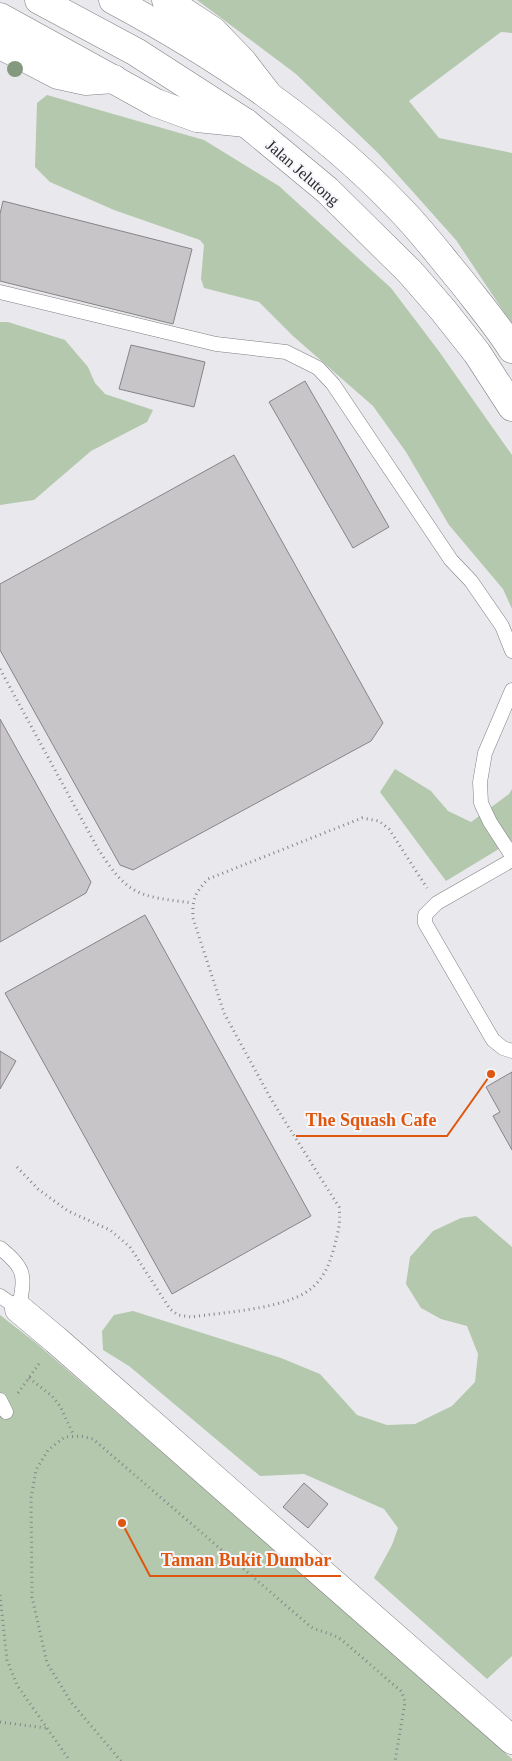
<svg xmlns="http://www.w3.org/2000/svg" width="512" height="1761" font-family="'Times New Roman',serif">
	<rect width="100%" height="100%" fill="#e9e9ed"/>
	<g fill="#b3c8ac">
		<path d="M197 0H512V33L501 32 409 101 439 138 512 153V324L456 240 379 154 296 74Z"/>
		<path d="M47 95 204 140 279 186 391 288 438 350 512 455V609L503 589 449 525 406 452 373 406 293 336 259 302 204 288 201 279 204 245 200 240 114 210 50 182 35 167 37 103Z"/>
		<path d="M0 322H8L65 340 88 367 95 383 105 394 153 410 147 422 91 451 34 500 0 505Z"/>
		<path d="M395 769 431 791 448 811 471 822 509 794 512 789V841L446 881 380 792Z"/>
		<path d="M476 1216 512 1247V1656L487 1679 374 1578 392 1545 398 1528 384 1509 304 1474 260 1476 129 1366 103 1350 102 1331 114 1315 133 1311 281 1358 320 1374 357 1415 387 1425 415 1424 452 1406 475 1382 478 1354 467 1326 441 1319 421 1308 406 1284 410 1257 433 1231 461 1218Z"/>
		<path d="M0 1315 36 1343 453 1704 512 1759V1761H0Z"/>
	</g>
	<g fill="#c8c5c8" stroke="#878487">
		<path d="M3 201 192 249 173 324 0 281V214Z"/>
		<path d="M131 345 205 362 194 407 119 389Z"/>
		<path d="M305 381 389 527 353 548 269 402Z"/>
		<path d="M234 455 383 723 371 741 133 870 120 865 0 650V584Z"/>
		<path d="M0 719 91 882 86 893 0 942Z"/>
		<path d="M145 915 311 1216 172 1294 5 993Z"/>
		<path d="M0 1051 16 1061 0 1089Z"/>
		<path d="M512 1072V1150L493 1116 500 1112 486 1087Z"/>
		<path d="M304 1483 328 1504 308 1528 283 1507Z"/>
	</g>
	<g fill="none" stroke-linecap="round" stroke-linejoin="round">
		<defs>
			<g id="service">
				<path d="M0 292 216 344 286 352 318 368 333 384 451 560 471 581 502 626 512 651"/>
				<path d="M512 690 485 753 480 782 481 803 490 822 512 856"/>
				<path d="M512 860 437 903 425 915V923L493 1040 503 1048 512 1051"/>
				<path d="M0 1248C28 1270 24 1277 19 1309L0 1296"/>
				<path d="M0 1400 6 1412"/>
			</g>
			<g id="minor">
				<path d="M0 45 58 75 86 81 114 79"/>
				<path d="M19 1309 56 1340 512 1740"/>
			</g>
			<g id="primary">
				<path d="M39 0 136 52 246 123 327 190 410 272 443 310 477 353 512 407"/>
				<path d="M113 0C214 54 318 123 398 207 421 230 441 257 462 282 479 304 497 325 512 349"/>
			</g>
			<g id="trunk">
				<path d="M166 0 213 31 242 61 269 96"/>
				<path d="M0 17 156 103 197 118 246 123"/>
			</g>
		</defs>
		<use href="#service" stroke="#7f7f83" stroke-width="15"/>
		<use href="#minor" stroke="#7f7f83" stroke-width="29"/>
		<use href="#primary" stroke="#7f7f83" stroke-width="29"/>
		<use href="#trunk" stroke="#7f7f83" stroke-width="29"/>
		<g stroke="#868689" stroke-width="3" stroke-dasharray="1 4" stroke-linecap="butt">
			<path d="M0 669 98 849C107 862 117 879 131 888 147 899 173 900 192 903"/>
			<path d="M17 1167 38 1189 68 1211 110 1230 130 1247 170 1309 178 1315 191 1317C224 1312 293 1309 315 1285 326 1274 330 1262 334 1248 338 1232 341 1224 339 1207L271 1099 224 1013 193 918C192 899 195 893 208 879L362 818 379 821 389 829 427 888"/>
			<path d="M29 1378 52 1396 60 1406 74 1436"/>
			<path d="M18 1393 41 1361"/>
			<path d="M0 1595 7 1660 17 1685 70 1761"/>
			<path d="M0 1722 46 1728"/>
			<path d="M121 1761 71 1702 47 1663 32 1597 31 1498 36 1470 48 1450 65 1437 81 1436 93 1439 311 1627C321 1632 332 1633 342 1640L402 1692 405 1702 395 1761"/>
		</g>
		<use href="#service" stroke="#fff" stroke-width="14"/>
		<use href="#minor" stroke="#fff" stroke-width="28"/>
		<use href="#primary" stroke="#fff" stroke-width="28"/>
		<use href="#trunk" stroke="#fff" stroke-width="28"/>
	</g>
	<circle fill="#85997f" cx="15" cy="69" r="8"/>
	<g text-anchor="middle" stroke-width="4" stroke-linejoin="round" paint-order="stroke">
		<g font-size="16" fill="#2c2c2e" stroke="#f6f6fb">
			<text transform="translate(303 172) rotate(41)" y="6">Jalan Jelutong</text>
		</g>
	</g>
	<path fill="none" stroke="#df570e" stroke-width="2" d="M491 1074L447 1136H296M122 1523L150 1576H341"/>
	<g fill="#df570e" stroke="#f6f6fb" stroke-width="2">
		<circle cx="491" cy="1074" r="5"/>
		<circle cx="122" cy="1523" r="5"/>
	</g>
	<g font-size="18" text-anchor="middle" font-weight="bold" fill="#df570e" stroke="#f6f6fb" stroke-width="4" stroke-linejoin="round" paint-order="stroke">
		<text x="371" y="1126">The Squash Cafe</text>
		<text x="246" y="1566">Taman Bukit Dumbar</text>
	</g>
</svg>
